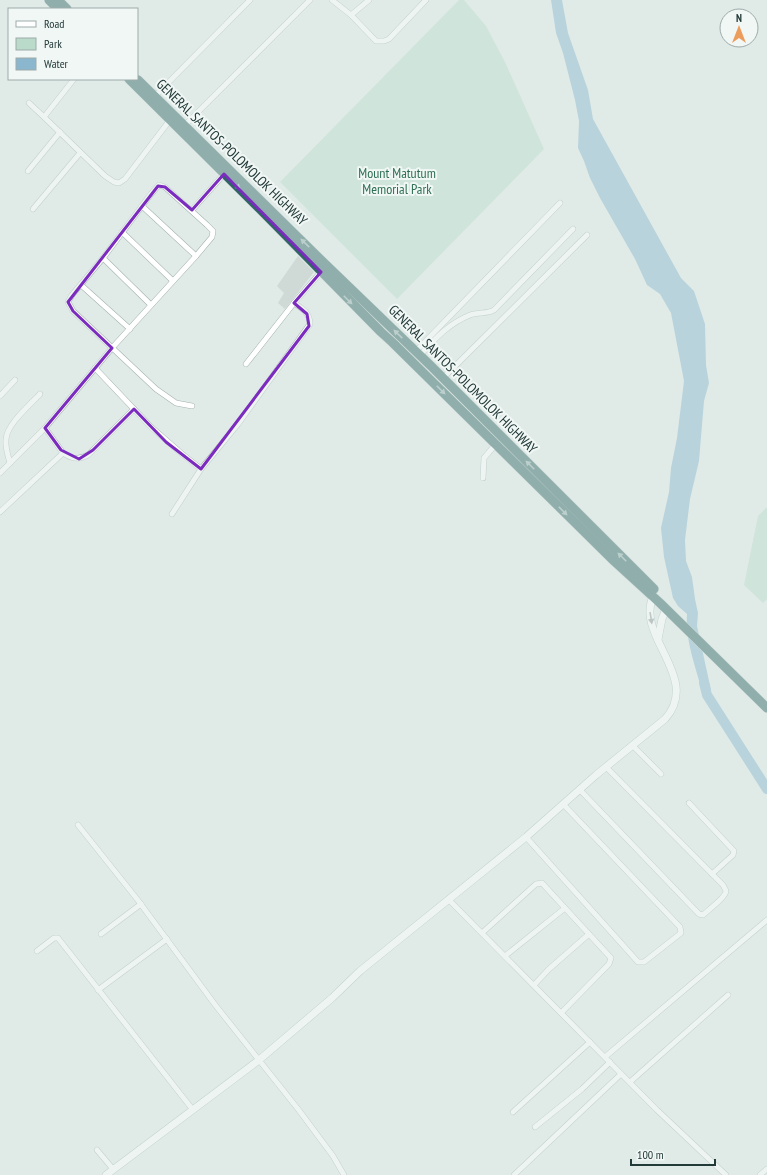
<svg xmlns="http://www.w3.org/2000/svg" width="767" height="1175" font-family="'PT Sans Narrow',sans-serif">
	<rect width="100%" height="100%" fill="#e0ebe8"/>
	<path fill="#cfdad7" d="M298 256 314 272 285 309 278 303 284 293 277 286Z"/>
	<g fill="#badbc9">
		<path d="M459 0H464L486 26 505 62 544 149 397 299 280 182Z"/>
		<path d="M767 507V599L763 603 744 585 758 516Z"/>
	</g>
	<path fill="#8ab6ce" d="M551 0H562L568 33 588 90 593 119 681 278 694 291 705 324 706 365 709 383 704 401 699 461 690 499 685 540 686 561 692 577 695 599 698 613 697 626 711 690 707 695 702 691C695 665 685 640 687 614L678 606 673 598 664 557 661 528 669 492 671 468 677 438 684 381 671 313 660 294 647 285 635 259 600 198 590 178 584 161 578 148 579 121 575 100 563 53 556 33Z"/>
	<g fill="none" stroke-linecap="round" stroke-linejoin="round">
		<path stroke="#8ab6ce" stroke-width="10" d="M704 683 707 695 767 789"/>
		<defs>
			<g id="street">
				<path d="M332 0 351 15 369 0"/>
				<path d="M351 15 376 41H384L389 39 426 0"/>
				<path d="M74 79 44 117 105 176 114 182 119 183 125 179 170 120"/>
				<path d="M155 96 250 0"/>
				<path d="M29 103 44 117"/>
				<path d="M184 126 310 0"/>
				<path d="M28 171 60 132"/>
				<path d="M142 206 196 256"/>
				<path d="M33 209 80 153"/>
				<path d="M192 210 224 174"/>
				<path d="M122 232 173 281"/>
				<path d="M103 258 151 305"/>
				<path d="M81 285 130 329"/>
				<path d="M430 345 455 367"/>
				<path d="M416 351 560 203"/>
				<path d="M420 355C436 338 448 324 470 315 478 312 488 314 494 310L573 229"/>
				<path d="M246 364 294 303 321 272"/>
				<path d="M95 368 151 427 182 454 201 469"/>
				<path d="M443 378 587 235"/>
				<path d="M0 396 15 380"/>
				<path d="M63 453C72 459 78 460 88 455L134 409"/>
				<path d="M10 463C8 456 5 447 6 439 7 424 30 405 40 394"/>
				<path d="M0 473 45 428 112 348 196 256 212 237 213 231 207 225 165 187 159 185 151 194 103 258 72 295 68 302 73 311 156 389 176 403 192 406"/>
				<path d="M483 478 484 458 496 444"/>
				<path d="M0 512 63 453 45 428"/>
				<path d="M172 514 201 469 238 424 310 324C310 313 302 308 294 303"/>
				<path d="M633 746 661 774"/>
				<path d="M580 790 699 914 703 915C707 911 726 897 726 891 726 890 724 887 723 885L606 767"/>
				<path d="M689 803 734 851 733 855 712 874"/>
				<path d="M78 825 137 899 216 1006 298 1109 333 1156 344 1175"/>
				<path d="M526 837 638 962H644L681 933 680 927 563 804"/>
				<path d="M449 900 657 1110 726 1175"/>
				<path d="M482 933 536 884 542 883 611 958 609 964 561 1013"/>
				<path d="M101 934 141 904"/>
				<path d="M37 951 54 938H58L193 1110"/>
				<path d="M505 956 565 908"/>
				<path d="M534 985 549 969 589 934"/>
				<path d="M98 990 167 939"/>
				<path d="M605 1057 767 920"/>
				<path d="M630 1082 728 995"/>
				<path d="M513 1112 590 1042"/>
				<path d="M535 1127 582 1089 610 1062"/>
				<path d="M97 1150 113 1169"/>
				<path d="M514 1175 621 1074"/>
				<path d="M760 1175 767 1169"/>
			</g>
			<g id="secondary">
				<path d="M658 639 662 619 666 609"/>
				<path d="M106 1175 259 1060 332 998 360 971 526 837 596 775 665 719C702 678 635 636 653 597"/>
			</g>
			<g id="highway">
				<path d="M49 0 58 9"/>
				<path d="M58 0 67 9"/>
				<path d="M129 79 261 210 381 332 392 342 614 561 660 603 767 708"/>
				<path d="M138 80 321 260 431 366 654 589"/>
			</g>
		</defs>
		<use href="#street" stroke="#a3b2b0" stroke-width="6"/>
		<use href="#secondary" stroke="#a0b6b2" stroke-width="8"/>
		<use href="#highway" stroke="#c1c8c7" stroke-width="10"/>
		<use href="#street" stroke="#fff" stroke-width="5"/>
		<use href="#secondary" stroke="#fff" stroke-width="7"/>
		<use href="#highway" stroke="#2f6564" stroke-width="9"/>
	</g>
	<defs><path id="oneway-solid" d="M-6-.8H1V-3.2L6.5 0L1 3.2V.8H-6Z"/></defs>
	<g fill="#90aeac">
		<use href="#oneway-solid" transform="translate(236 185) rotate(44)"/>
		<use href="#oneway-solid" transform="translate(305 243) rotate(-136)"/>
		<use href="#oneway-solid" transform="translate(348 300) rotate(45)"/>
		<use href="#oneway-solid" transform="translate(398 334) rotate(-136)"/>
		<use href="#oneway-solid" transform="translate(441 390) rotate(45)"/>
		<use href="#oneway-solid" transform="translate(530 465) rotate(-135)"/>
		<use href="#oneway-solid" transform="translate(563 511) rotate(45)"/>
		<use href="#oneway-solid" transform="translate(622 557) rotate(-135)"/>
	</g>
	<use fill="#909c9c" href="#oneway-solid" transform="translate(651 618) rotate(81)"/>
	<path d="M0 0H767V1175H0ZM224 174 321 272 294 303 307 314 309 326 201 469 166 442 134 409 93 450 79 459 61 450 45 428 112 348 73 311 68 302 158 186 165 187 192 210Z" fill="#e0ebe8" fill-opacity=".55" fill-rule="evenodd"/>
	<path fill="none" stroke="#7b2cbf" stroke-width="3" stroke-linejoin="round" d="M224 174 321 272 294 303 307 314 309 326 201 469 166 442 134 409 93 450 79 459 61 450 45 428 112 348 73 311 68 302 158 186 165 187 192 210Z"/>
	<g text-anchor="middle" stroke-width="4" stroke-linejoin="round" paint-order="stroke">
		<g font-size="14" fill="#223a38" stroke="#f1f7f5">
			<text transform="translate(232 152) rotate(44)" y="5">GENERAL SANTOS-POLOMOLOK HIGHWAY</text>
			<text transform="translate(463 379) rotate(45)" y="5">GENERAL SANTOS-POLOMOLOK HIGHWAY</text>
		</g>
		<g font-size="14" fill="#2e6f54" stroke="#f1f7f5">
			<text x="397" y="178">Mount Matutum<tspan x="397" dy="16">Memorial Park</tspan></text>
		</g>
	</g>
	<rect x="8" y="8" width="130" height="72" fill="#f1f7f5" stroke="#9eaba9"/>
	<rect x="16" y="21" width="20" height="6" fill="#ffffff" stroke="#9eaba9"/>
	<text x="44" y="28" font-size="12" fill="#223a38">Road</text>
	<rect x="16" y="38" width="20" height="12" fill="#badbc9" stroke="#9eaba9"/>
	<text x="44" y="48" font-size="12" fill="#223a38">Park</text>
	<rect x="16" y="58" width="20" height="12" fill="#8ab6ce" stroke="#9eaba9"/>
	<text x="44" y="68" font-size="12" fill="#223a38">Water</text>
	<g transform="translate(739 28)"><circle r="19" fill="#f1f7f5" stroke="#9eaba9"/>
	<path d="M0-3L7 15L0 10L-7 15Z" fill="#ec9c5d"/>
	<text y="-6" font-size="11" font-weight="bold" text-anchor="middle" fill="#223a38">N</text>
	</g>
	<path d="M631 1159v6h84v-6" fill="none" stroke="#223a38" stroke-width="2"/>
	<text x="637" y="1159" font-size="12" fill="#223a38" stroke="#f1f7f5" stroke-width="3" paint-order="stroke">100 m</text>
</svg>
